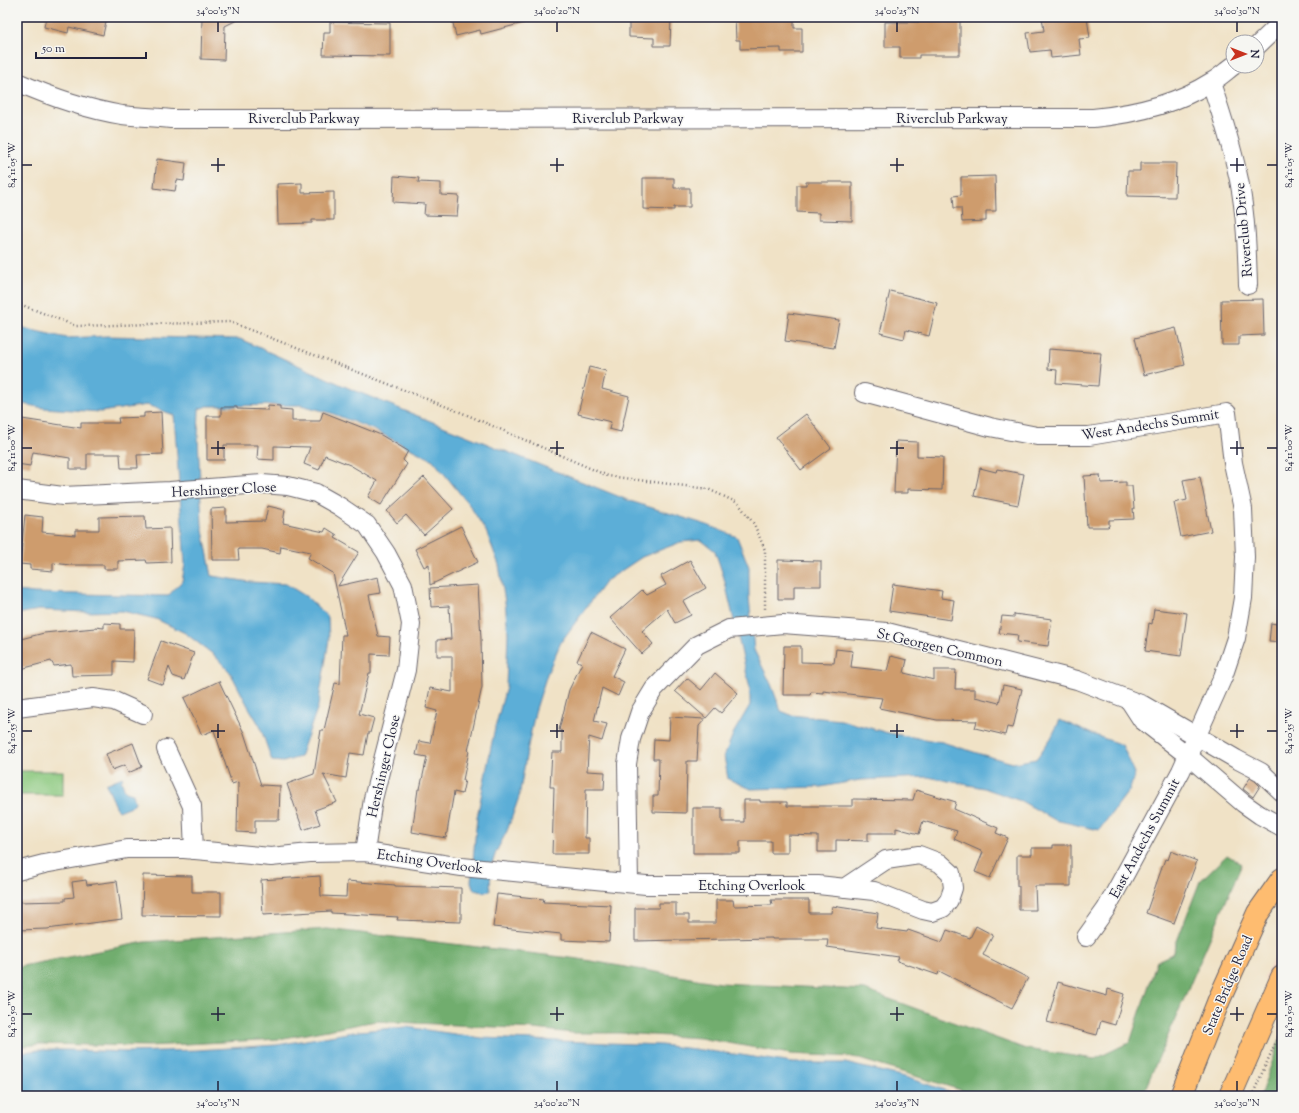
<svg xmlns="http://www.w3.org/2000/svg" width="1299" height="1113" font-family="'Sorts Mill Goudy',serif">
	<rect width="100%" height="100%" fill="#f6f6f2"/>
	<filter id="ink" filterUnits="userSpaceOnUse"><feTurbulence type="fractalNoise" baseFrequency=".025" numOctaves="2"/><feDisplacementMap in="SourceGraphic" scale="8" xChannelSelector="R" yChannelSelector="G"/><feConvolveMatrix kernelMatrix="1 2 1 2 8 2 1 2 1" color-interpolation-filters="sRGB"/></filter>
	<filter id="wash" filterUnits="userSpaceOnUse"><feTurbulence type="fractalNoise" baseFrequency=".012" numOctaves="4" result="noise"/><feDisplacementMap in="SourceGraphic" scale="16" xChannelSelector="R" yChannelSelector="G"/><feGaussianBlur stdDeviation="0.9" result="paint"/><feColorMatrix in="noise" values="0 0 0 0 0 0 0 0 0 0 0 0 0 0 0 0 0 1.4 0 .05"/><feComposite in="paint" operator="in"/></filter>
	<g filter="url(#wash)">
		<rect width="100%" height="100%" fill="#f0e2c6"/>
		<path fill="#f4d3c0" d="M1282 941V1025L1264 978Z"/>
		<rect fill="#8cc97f" stroke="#57765d" x="17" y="771" width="46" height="24"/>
		<g fill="#71ad6e" stroke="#4a6854">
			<path d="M1227 855 1242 864 1142 1096H980L853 1057 790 1054 700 1038 620 1033H573L534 1029 376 1021 279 1039 148 1046 40 1044 17 1047V967L145 942 327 929 579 959 720 983 865 990 1026 1049 1095 1059 1130 1042 1157 961 1172 954 1200 881Z"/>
			<path d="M1282 1034V1096H1260Z"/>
		</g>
		<g fill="#5caed7" stroke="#3f6889">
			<path d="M17 325 27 329 67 338 107 336 240 339 353 390 630 501 707 525 737 537 749 567V597L754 650 771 684 781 711 791 715 841 720 888 733 942 742 980 754 1013 763 1036 759 1051 738 1060 720 1092 734 1122 745 1135 773 1130 789 1099 830 1055 820 1021 801 984 788 928 777 860 780 821 787 751 789 728 779 724 756 734 732 750 705V688L724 578 715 551 701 540 681 542 642 557 606 581 561 642 547 674 535 712 527 751 519 797 507 831 496 852 491 867 490 891 483 892 474 890 471 882 477 817 494 732 506 687 508 633 505 602 499 565 486 531 470 506 433 460 374 430 331 413 301 405 207 406 199 409 198 437 202 525 212 576 250 582 286 584 307 597 328 617 329 640 318 706 300 757 283 762 272 761 260 726 248 706 230 672 214 655 185 633 156 619 122 611 87 612 39 610 17 614V591L34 593 168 596 182 581 185 564 174 415 147 405 100 412 44 408 17 403Z"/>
			<path d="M122 777 123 779 121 781 126 792 133 794 135 802 133 805 118 811 106 784Z"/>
			<path d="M406 1027 482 1038 661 1045 741 1055 792 1063H845L905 1077 962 1096H17V1053L39 1050H66L128 1052 197 1050 277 1045 359 1031Z"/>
		</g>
		<g id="blocks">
			<g fill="#ce9c6d">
				<path d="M46 17H107L103 35 69 27 68 33 44 27Z"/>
				<path d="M202 17H243L225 26 224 60 201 59Z"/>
				<path d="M460 17H530L531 21 481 34 480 30 456 36 452 19Z"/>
				<path d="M629 17H671L670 46H654V38L629 37Z"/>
				<path d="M735 17H794V28H802V52H781V48L740 49V40H736Z"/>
				<path d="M919 17H960V55H919V58H900V47H885V22H919Z"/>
				<path d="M1042 17H1067V20L1087 18 1090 38 1079 39 1081 55 1051 58 1050 50 1030 52 1027 33 1044 31Z"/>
				<path d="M330 22 390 23V56L323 55 324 33H330Z"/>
				<path d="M157 159 186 163 184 181 177 180 175 191 154 188Z"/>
				<path d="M1140 163H1176L1175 197 1127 196 1128 171H1140Z"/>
				<path d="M394 176 419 178 418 182 441 183V195L459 196 457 216 424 215 425 204 393 202Z"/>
				<path d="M995 176 996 211H986V221L962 222 961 208H954L953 196 961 195V177Z"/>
				<path d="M643 178H674V188H690V207H674V210L643 209Z"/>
				<path d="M806 182H852V221L819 220V213L797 212V185H806Z"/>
				<path d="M302 183V193L334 192V220H312V223L278 224 277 184Z"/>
				<path d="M890 291 937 303 929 336 906 330 904 339 880 333Z"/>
				<path d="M1263 299 1264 335 1239 336V345H1222L1221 300Z"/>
				<path d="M789 313 839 320 834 348 785 341Z"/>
				<path d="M1176 328 1185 365 1144 375 1135 338Z"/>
				<path d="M1049 349 1101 353 1098 386 1056 383 1057 370 1048 369Z"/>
				<path d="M589 367 606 371 602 389 629 396 621 432 609 429 611 422 578 414Z"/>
				<path d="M268 405 280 406V409L292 410V421H320L323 412 381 435 408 451 403 460 407 464 381 505 368 497 377 481 350 465 325 455 319 470 304 464 310 447 274 446V460L257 459 258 445H224V460H207V416H221V407H237V409L268 410Z"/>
				<path d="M161 412 163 454 137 455 138 468H121L120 454H87V469H70V458L33 452 30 466 17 464V450L22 419 81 428V423H119L118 418 144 417V413Z"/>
				<path d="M806 414 831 448 801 470 776 437Z"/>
				<path d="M896 441 917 442V456L943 457 942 490 908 489V493H894Z"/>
				<path d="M980 468 996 472 997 469 1024 474 1018 505 974 496Z"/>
				<path d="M1100 475 1101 483 1126 482V486H1132L1134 509H1133L1134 519 1109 520V526L1108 527H1087L1084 476Z"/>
				<path d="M424 477 453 509 424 535 406 515 397 523 387 511Z"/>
				<path d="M1200 477 1211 531 1181 537 1174 503 1187 500 1183 480Z"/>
				<path d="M268 506 285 510 283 523 324 532 326 528 337 535 335 538 359 552 338 586 378 577 381 593 369 595 378 636 390 637 389 655 371 654V673H369L359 714 374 718 370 733H368L364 755 350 753 346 778 323 774 337 802 315 810 320 824 303 830 287 784 314 774 321 730H324L335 683 340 684 342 635H346L333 573 308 558 311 552 281 546 280 553 262 549H238L239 560H212L211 509 226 508V522L265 521Z"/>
				<path d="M25 515 43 517 42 532 75 535V530H99V517L145 516 146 529 170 528 171 562 147 563 146 560 118 561V569H104V565H70L53 563V571L30 569V565L20 564Z"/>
				<path d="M461 526 478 562 430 585 429 564 424 567 415 549Z"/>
				<path d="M690 560 706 588 683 601 691 615 675 623 667 609 642 631 653 644 642 654 610 618 642 590 647 595 666 585 661 576Z"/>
				<path d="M778 560 821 561V586H794V599H778Z"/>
				<path d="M893 584 942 591 941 598 954 600 951 620 889 611Z"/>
				<path d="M478 585 481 639 482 687 468 751H469L463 780H465L462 794 454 792 446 838 412 832 418 789H420L427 757 416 755 419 741 430 743 437 711 426 708 430 688 452 692V656H437V640L451 639 449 606 431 607 430 588Z"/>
				<path d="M1154 609 1187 613 1181 656 1145 651 1149 623 1152 624Z"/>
				<path d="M1014 614 1052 619 1048 646 1017 642 1018 635 999 633 1002 616 1014 617Z"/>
				<path d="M104 623 120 624V629H134L133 662 114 661V675L72 676 71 664 54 666 51 661 17 670V640L44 633 95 628V627L104 628Z"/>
				<path d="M1271 623 1282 625V643L1269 642Z"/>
				<path d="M591 632 625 649 612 676 624 682 618 696 602 688 594 721 607 724 602 741 589 737 587 771 605 772 604 789H586L585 838H589V854H552L554 787H550L552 752H562V731L559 730 569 690 582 663 577 661Z"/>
				<path d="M161 641 194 653 184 680 173 676 169 667 163 685 147 679Z"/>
				<path d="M784 646H801V662L834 663 836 649 853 651 851 667 887 671 891 656 907 660 904 673 934 680V670H956L955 689H975V697L999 703 1003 685 1022 689 1013 728 1007 727 1005 735 975 728 977 721 937 720 879 708 882 698 823 691V693L811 692 810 695H783Z"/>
				<path d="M715 673 738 693 721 713 715 708 706 718 675 691 687 678 701 690Z"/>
				<path d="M219 681 244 733 261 785 280 786 279 820H255V833L237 832 238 782 232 784 214 730 202 735 184 698Z"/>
				<path d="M670 717 705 719 699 726 697 761H687L686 813 653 812V796H658L659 759H653L654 739 669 740Z"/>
				<path d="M133 743 142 767 128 773 125 765 112 770 106 754Z"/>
				<path d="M1250 778 1255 781 1260 786 1253 797 1243 789Z"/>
				<path d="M916 790 956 802 954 809 998 828 996 833 1008 838 990 878 975 872 983 852 954 839 957 831 923 821 919 834 896 828V833H868V841L836 840V852H818V836L788 835V853H771V841H740V853H693V808H722V822H744V800H760V802H787V806H853V799L913 800Z"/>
				<path d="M1053 845H1071V886H1035L1036 910H1019V886H1017V855H1032V848H1053Z"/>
				<path d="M1171 851 1197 861 1174 923 1146 913 1165 859 1168 860Z"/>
				<path d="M143 875 192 876V892H221V916L142 915Z"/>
				<path d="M320 876 321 896 346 897 347 881 395 885V886L461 888V922L397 920 398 917 331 913V911L263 915 261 880Z"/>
				<path d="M86 880 87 885 117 881 122 919 47 929 17 930V902L65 901V898L74 897 72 882Z"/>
				<path d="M497 894 544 899 543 902 611 905 609 942 561 940V934L493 927Z"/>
				<path d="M716 900H733L734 906 772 905 771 900H809V913H831L832 906 878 913 876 928 907 932 908 930 942 942 947 930 970 938 976 926 993 935 983 955 1028 978 1012 1008 939 971 938 975 897 961 899 957 827 947 828 939H772V938L635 941V908H659V903H676V915H689V923H716Z"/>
				<path d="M1058 982 1107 996 1108 989 1124 994 1115 1025 1101 1021 1097 1035 1047 1022Z"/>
			</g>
		</g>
	</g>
	<g filter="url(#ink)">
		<use href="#blocks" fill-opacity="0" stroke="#6a656c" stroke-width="1"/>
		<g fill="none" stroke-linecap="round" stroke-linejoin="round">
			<defs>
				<g id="minor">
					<path d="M1257 46 1282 22"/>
					<path d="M17 82C51 97 86 109 122 115 138 117 155 117 171 119L1093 118C1134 114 1175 105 1211 82 1219 78 1226 71 1233 66"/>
					<path d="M1211 83C1222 115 1232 147 1239 180 1246 215 1247 250 1248 285"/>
					<path d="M864 393 990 427 1037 436H1089L1227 413 1233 463 1243 509 1245 557 1243 598 1236 638 1223 677 1181 771 1106 909 1086 937"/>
					<path d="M17 490 63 496 170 491 262 484 288 486 316 493 339 506 367 525 386 553 403 585 411 624 406 670 373 799 365 852"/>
					<path d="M1129 700 1142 720 1187 755 1243 803 1260 815 1282 827"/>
					<path d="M17 708 93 698 114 701 143 714"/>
					<path d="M166 749 192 806 194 850"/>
					<path d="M17 871 44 864 127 849H184L271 857 310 853 365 852 462 867 646 885H818L874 891 923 910 932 912 943 908 949 900 953 888 951 873 940 863 919 855 886 860 844 888"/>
					<path d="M629 883 627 764 631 739 640 712 654 689 697 645 729 629 783 624 887 632 1077 680 1143 705 1236 759 1261 772 1282 792"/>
				</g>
				<g id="highway">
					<path d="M1181 1096 1219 1000 1258 913 1282 879"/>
					<path d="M1230 1096 1282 977"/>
				</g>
			</defs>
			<use href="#minor" stroke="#6a656c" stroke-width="20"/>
			<use href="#highway" stroke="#6a656c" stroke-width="24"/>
			<g stroke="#6a656c" stroke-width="2.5" stroke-dasharray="1 3" stroke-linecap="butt">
				<path d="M17 303 76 326 230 322 465 414 608 476 708 489 738 503 754 524 765 550V609"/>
				<path d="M1252 1096 1282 1028"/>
			</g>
			<use href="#minor" stroke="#fff" stroke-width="18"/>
			<use href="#highway" stroke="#febc70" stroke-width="22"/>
		</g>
	</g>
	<path fill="none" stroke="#22223b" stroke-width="1.5" d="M218 22V32M557 22V32M897 22V32M1237 22V32M218 158V172M557 158V172M897 158V172M1237 158V172M22 165H32M211 165H225M550 165H564M890 165H904M1230 165H1244M1267 165H1277M218 441V455M557 441V455M897 441V455M1237 441V455M22 448H32M211 448H225M550 448H564M890 448H904M1230 448H1244M1267 448H1277M218 724V738M557 724V738M897 724V738M1237 724V738M22 731H32M211 731H225M550 731H564M890 731H904M1230 731H1244M1267 731H1277M218 1007V1021M557 1007V1021M897 1007V1021M1237 1007V1021M22 1014H32M211 1014H225M550 1014H564M890 1014H904M1230 1014H1244M1267 1014H1277M218 1081V1091M557 1081V1091M897 1081V1091M1237 1081V1091"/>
	<g text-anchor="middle" stroke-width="3" stroke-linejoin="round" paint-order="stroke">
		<g font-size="14" fill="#22223b" stroke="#f6f6f2">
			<text x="304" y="123">Riverclub Parkway</text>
			<text x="628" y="123">Riverclub Parkway</text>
			<text x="952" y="123">Riverclub Parkway</text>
			<text transform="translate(1243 230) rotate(-95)" y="5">Riverclub Drive</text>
			<text transform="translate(1150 424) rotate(-9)" y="5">West Andechs Summit</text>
			<text transform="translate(224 489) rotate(-3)" y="5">Hershinger Close</text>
			<text transform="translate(940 647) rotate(13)" y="5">St Georgen Common</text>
			<text transform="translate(383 766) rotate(-77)" y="5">Hershinger Close</text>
			<text transform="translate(1144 838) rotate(-62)" y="5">East Andechs Summit</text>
			<text transform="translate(430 861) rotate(8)" y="5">Etching Overlook</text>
			<text x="752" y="890">Etching Overlook</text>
			<text transform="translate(1227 985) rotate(-67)" y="5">State Bridge Road</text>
		</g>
	</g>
	<rect width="1299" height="1113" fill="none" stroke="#f6f6f2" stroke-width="44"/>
	<g transform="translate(1245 54) rotate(90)"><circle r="19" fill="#f6f6f2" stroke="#a1a1a9"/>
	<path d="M0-3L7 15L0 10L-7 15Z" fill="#c8321e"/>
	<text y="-6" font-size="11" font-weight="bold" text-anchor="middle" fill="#22223b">N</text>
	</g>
	<path d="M36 52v6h110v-6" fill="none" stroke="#22223b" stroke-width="2"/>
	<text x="42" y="52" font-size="12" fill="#22223b" stroke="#f6f6f2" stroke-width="3" paint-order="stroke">50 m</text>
	<rect x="22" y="22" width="1255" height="1069" fill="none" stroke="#22223b" stroke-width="1.5"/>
	<g font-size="10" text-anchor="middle" fill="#22223b">
		<text x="218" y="14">34°00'15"N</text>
		<text x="557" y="14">34°00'20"N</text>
		<text x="897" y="14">34°00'25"N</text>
		<text x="1237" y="14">34°00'30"N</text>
		<text transform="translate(1288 165) rotate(-90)" y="4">84°11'05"W</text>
		<text transform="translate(11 165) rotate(-90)" y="4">84°11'05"W</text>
		<text transform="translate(1288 448) rotate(-90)" y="4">84°11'00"W</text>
		<text transform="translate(11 448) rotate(-90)" y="4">84°11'00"W</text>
		<text transform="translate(1288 731) rotate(-90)" y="4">84°10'55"W</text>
		<text transform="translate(11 731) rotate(-90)" y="4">84°10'55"W</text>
		<text transform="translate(1288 1014) rotate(-90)" y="4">84°10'50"W</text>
		<text transform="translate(11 1014) rotate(-90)" y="4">84°10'50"W</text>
		<text x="218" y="1106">34°00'15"N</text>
		<text x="557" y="1106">34°00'20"N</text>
		<text x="897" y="1106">34°00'25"N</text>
		<text x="1237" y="1106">34°00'30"N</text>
	</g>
</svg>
